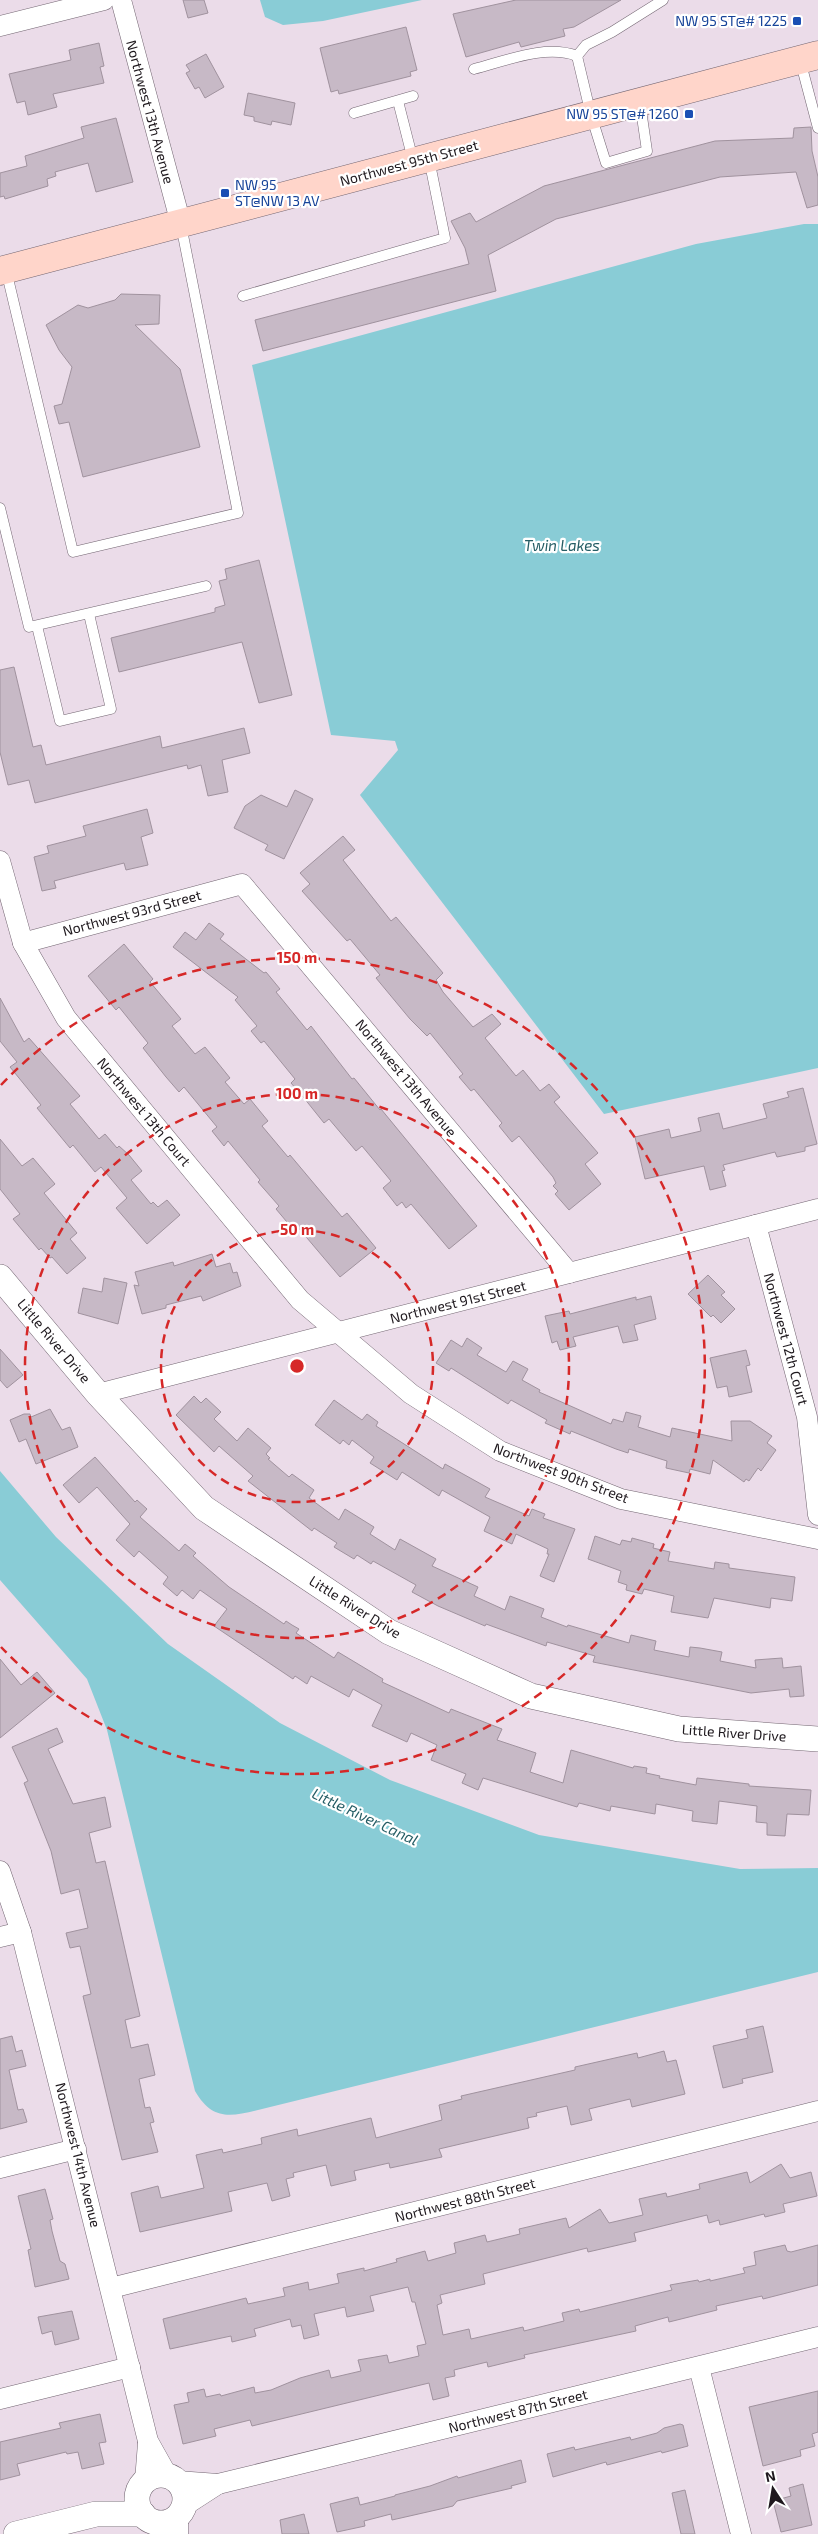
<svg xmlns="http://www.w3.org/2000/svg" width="818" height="2534" font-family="'Exo 2',sans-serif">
	<rect width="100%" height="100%" fill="#ebdce9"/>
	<g fill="#89ccd6">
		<path d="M260 0H422L323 21 283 25 265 17Z"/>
		<path d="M804 224H818V1068L604 1114 360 795 398 750 395 741 331 735 252 365 696 244Z"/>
		<path d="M0 1471 56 1537 168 1644 280 1723 390 1780 539 1835 740 1869 818 1868V1972L258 2110C229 2117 212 2120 195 2091L107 1730 87 1679 0 1580Z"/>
	</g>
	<g fill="#c7b9c6" stroke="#a0929e">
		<path d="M183 0H204L208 13 188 18Z"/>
		<path d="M516 0H621L574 27 563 29 565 36 521 47 519 42 466 57 453 14Z"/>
		<path d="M406 27 417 70 410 72 411 76 339 94 338 90 331 92 320 48Z"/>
		<path d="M99 43 104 66 100 67 104 83 53 94 57 107 28 115 25 101 17 103 9 74 71 60 69 50Z"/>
		<path d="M206 54 224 87 205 98 199 87 195 89 186 73 190 71 186 65Z"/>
		<path d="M248 93 295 103 291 125 272 121 271 125 254 121V117L244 115Z"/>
		<path d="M116 118 133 182 96 192 88 163 55 172 56 176 47 179 48 186 5 199 4 196 0 197V173L27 166 25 156 84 138 81 127Z"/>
		<path d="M811 127 812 151 818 177V205L807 208 796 172 720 177 556 219 488 255 496 291 263 351 255 320 469 264 465 248 451 221 470 213 476 222 544 186 715 141 793 138 794 128Z"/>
		<path d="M121 294 160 295 159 324 135 325 180 369 200 447 83 477 69 422 59 424 54 406 62 404 72 367 59 350 46 325 78 305 88 308 115 300Z"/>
		<path d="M259 560 292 695 259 703 242 642 119 672 111 638 215 612V608L225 605 219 581 227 579 225 569Z"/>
		<path d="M14 667 33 747 41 745 46 765 160 736 162 748 244 728 250 753 222 760 228 792 208 796 201 765 188 769 187 765 35 803 29 780 8 785 0 752V670Z"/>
		<path d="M295 790 313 799 284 859 265 850 268 845 234 828 245 806 261 795 287 807Z"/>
		<path d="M147 809 153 833 141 837 148 865 126 870 124 863 54 881 56 888 42 891 34 857 49 853 47 846 86 836 83 826Z"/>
		<path d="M343 836 355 850 343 860 391 921 396 917 443 973 436 980 443 992 473 1027 492 1014 501 1024 485 1038 516 1076 523 1070 540 1091 549 1084 560 1097 554 1102 598 1153 585 1164 601 1184 569 1210 555 1194 558 1191 553 1186 556 1183 553 1177 519 1136 512 1142 499 1126 502 1123 474 1089 471 1091 459 1077 463 1074 430 1033 427 1036 410 1019 376 978 380 975 350 939 347 941 302 891 310 884 300 873Z"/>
		<path d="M209 923 224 934 220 939 264 973 266 972 280 989 276 992 307 1030 311 1026 352 1079 354 1078 380 1110 381 1109 477 1226 449 1249 411 1204 406 1208 402 1202 397 1206 383 1188 391 1181 362 1146 356 1151 329 1119 324 1123 304 1098 291 1083 295 1079 264 1041 261 1043 251 1031 257 1026 235 1000 238 997 173 947 185 932 196 940Z"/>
		<path d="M124 944 153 979 150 982 181 1019 172 1026 195 1054 205 1047 230 1078 225 1082 244 1104 250 1099 268 1121 262 1126 288 1157 290 1155 342 1217 347 1213 376 1248 340 1277 296 1225 292 1228 276 1209 279 1206 258 1182 260 1180 228 1141 224 1146 212 1131 217 1127 184 1087 179 1092 166 1077 143 1048 148 1043 119 1007 116 1010 88 976Z"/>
		<path d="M0 998 24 1042 29 1038 80 1096 70 1104 99 1139 105 1134 117 1148 119 1146 129 1155 142 1171 131 1180 151 1204 153 1202 158 1207 167 1200 180 1215 147 1244 116 1208 127 1198 101 1167 95 1172 73 1145 70 1148 37 1108 41 1105 10 1067 17 1062 0 1041Z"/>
		<path d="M803 1088 817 1144 805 1147V1151L777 1157 775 1152 723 1165 725 1170 722 1171 726 1186 710 1190 704 1166 645 1179 635 1137 669 1129 671 1138 701 1131 698 1118 719 1113 723 1129 767 1118 763 1104 789 1097 787 1092Z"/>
		<path d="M0 1139 22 1166 33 1158 55 1184 44 1193 77 1233 70 1239 86 1258 67 1274 52 1257 50 1258 41 1248 39 1250 13 1219 20 1214 0 1189Z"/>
		<path d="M212 1254 216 1267 230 1263 233 1273 237 1272 241 1286 203 1301 201 1296 166 1305V1308L142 1314 134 1285 139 1286 135 1272 173 1262 174 1266Z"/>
		<path d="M708 1275 725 1292 721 1295 735 1309 721 1323 713 1315 711 1317 688 1294Z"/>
		<path d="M104 1278 127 1283 118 1324 78 1313 83 1288 102 1292Z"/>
		<path d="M651 1296 656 1319 634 1325 638 1340 623 1343 618 1326 573 1337 576 1346 560 1350 557 1341 552 1343 545 1316 569 1311 570 1314 636 1297V1300Z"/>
		<path d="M467 1338 482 1348 477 1355 506 1372 513 1361 528 1369 522 1380 540 1390 539 1392 611 1424 613 1419 623 1422 626 1412 641 1416 638 1427 670 1437 672 1428 732 1441 731 1421H750L772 1436 767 1443 776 1450 761 1471 758 1468 749 1481 746 1479 744 1482 713 1460 710 1474 690 1469 689 1473 666 1468 667 1461 629 1449 628 1453 616 1449 571 1431 570 1434 545 1423 547 1420 511 1400 508 1404 451 1368 449 1371 436 1363 451 1340 462 1347Z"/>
		<path d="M0 1349 23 1375 7 1388 0 1380Z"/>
		<path d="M746 1350 750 1365 746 1366 752 1392 729 1397 727 1386 717 1388 710 1358Z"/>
		<path d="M194 1396 201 1403 206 1398 221 1412 214 1419 237 1441 248 1428 271 1448 266 1454 270 1458 268 1459 289 1477 292 1474 314 1490 309 1498 339 1520 345 1509 374 1527 370 1534 395 1550 400 1539 436 1559 432 1566 478 1587 474 1596 505 1610 510 1596 544 1609 541 1617 567 1627 568 1625 629 1643 631 1635 656 1641 654 1650 689 1657 690 1647 700 1648 722 1652 720 1661 756 1668 755 1660 782 1658 783 1668 801 1666 804 1696 790 1697 789 1689 751 1693 593 1662 595 1656 547 1642 546 1646 486 1624 485 1626 438 1606 412 1592 416 1585 373 1561 371 1564 357 1555 354 1559 334 1547 337 1543 314 1528 312 1531 248 1481 253 1476 219 1446 214 1452 176 1415Z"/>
		<path d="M334 1400 362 1420 367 1414 378 1422 376 1426 443 1469 445 1464 490 1489 485 1497 529 1516 532 1509 545 1514 543 1518 575 1529 554 1582 540 1576 549 1554H547L548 1549 516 1534 512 1544 484 1531 490 1517 442 1490 439 1496 402 1472 397 1480 370 1463 374 1457 352 1440 349 1445 343 1440 340 1444 315 1425Z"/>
		<path d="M50 1409 62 1430 70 1427 78 1447 36 1464 26 1439 19 1442 10 1420 24 1414H30L31 1417Z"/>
		<path d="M95 1457 135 1502 137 1500 147 1509 140 1517 179 1551 185 1544 196 1553 193 1556 229 1587 284 1624 286 1621 292 1625 299 1629 296 1633 334 1658 338 1652 383 1679 382 1682 449 1713 451 1709 502 1729 497 1740 536 1753 530 1772 563 1783 571 1750 633 1768 634 1766 647 1768 646 1773 660 1776 659 1778 696 1785 697 1778 749 1784V1786L811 1790 809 1815 787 1814 785 1836 767 1835V1823L756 1822 757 1806 719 1801 717 1824 692 1821 693 1811 656 1804 655 1814 611 1806 610 1811 579 1803 577 1807 483 1778 478 1790 462 1783 466 1774 431 1760 437 1745 411 1733 407 1742 372 1726 382 1705 353 1689 349 1697 311 1676 307 1684 295 1676 293 1679 214 1626 227 1609 200 1590 193 1599 182 1590 177 1596 163 1584 168 1577 139 1551 134 1557 116 1540 130 1524 97 1487 79 1503 63 1485Z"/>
		<path d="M595 1536 620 1545 622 1540 631 1542 632 1538 654 1544 653 1548 670 1552 668 1561 714 1569 715 1562 729 1564V1568L795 1577 792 1601 771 1598 770 1608 714 1598 708 1618 671 1612 674 1596 644 1589 642 1594 626 1590 627 1585 618 1582 621 1571 588 1559Z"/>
		<path d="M0 1659 21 1685 37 1672 55 1693 0 1738Z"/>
		<path d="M57 1728 63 1742 48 1749 73 1804 105 1797 111 1827 89 1833 96 1863 105 1861 140 2016 125 2020 131 2048 148 2044 155 2075 139 2079 145 2108 150 2107 154 2122 150 2123 158 2152 122 2160 83 1996 91 1994 80 1946 70 1948 66 1933 88 1928 79 1889 61 1894 51 1851 24 1783 28 1781 12 1747Z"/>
		<path d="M763 2026 773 2072 742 2079 743 2083 723 2088 713 2046 748 2038 746 2030Z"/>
		<path d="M12 2036 16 2052 22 2050 26 2066 9 2070 18 2110 23 2109 27 2122 0 2129V2039Z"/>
		<path d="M664 2051 667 2062 676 2060 685 2094 632 2107 630 2099 589 2109 592 2120 571 2125 567 2106 536 2113 537 2116 527 2118 529 2128 439 2149 442 2157 390 2168 389 2163 354 2171 356 2180 331 2186 326 2165 293 2173 294 2177 286 2179 290 2196 272 2201 267 2183 228 2192 232 2211 140 2232 131 2193 158 2186 161 2198 204 2188 196 2155 222 2149 223 2153 262 2144 261 2138 297 2129 298 2136 371 2118 376 2138 442 2120 439 2105 462 2099 461 2096 575 2070V2067L637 2053 638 2058Z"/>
		<path d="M781 2164 790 2178 811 2172 817 2196 783 2204 785 2212 765 2217 764 2214 720 2225 719 2220 709 2223 707 2215 634 2233 636 2241 588 2252 587 2248 483 2274 485 2284 440 2295 442 2303 437 2305 443 2335 469 2329 471 2339 523 2327 524 2331 564 2321 562 2313 579 2309 580 2312 672 2290 670 2285 698 2280 699 2282 710 2279V2281L745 2273 743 2268 756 2265 754 2252 785 2245 787 2251 791 2252 818 2245V2285L763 2299 762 2296 716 2306 717 2310 669 2322 668 2317 635 2326 636 2331 524 2355 525 2358 488 2367 487 2362 454 2370 455 2376 445 2378 449 2396 433 2400 429 2383 252 2426 250 2420 214 2429 216 2436 183 2444 174 2405 189 2402 187 2393 204 2389 206 2397 220 2394 221 2396 254 2387 255 2393 271 2390 300 2378 329 2370 331 2378 361 2371 358 2360 387 2355 389 2363 419 2356 417 2346 426 2344 417 2310 415 2302H412L408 2287 370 2296 374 2311 347 2317 345 2307 314 2314 319 2335 304 2339 301 2325 292 2327 290 2319 254 2329 256 2336 232 2342 231 2336 170 2349 163 2319 246 2298 248 2304 285 2296 283 2288 308 2282 309 2290 339 2283 337 2274 364 2268V2271L397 2262 396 2259 425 2251 428 2261 456 2253 454 2243 485 2235 487 2242 520 2234 519 2229 566 2218 569 2228 600 2209 609 2223 643 2215 639 2199 666 2193 667 2197 700 2189 699 2184 747 2172 750 2183Z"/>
		<path d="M45 2189 53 2219 50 2220 52 2231 60 2261 65 2264 69 2279 35 2287 28 2250 31 2249 18 2196Z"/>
		<path d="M72 2311 79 2339 55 2345 52 2331 42 2334 38 2317Z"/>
		<path d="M818 2391V2432L812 2434 815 2446 800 2450 801 2456 763 2466 749 2407Z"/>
		<path d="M100 2414 106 2442 99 2443 104 2464 82 2469 78 2452 67 2454 66 2452 17 2464 20 2475 0 2480V2442L61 2428 59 2423Z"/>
		<path d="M680 2424 683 2425 688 2446 662 2453 661 2451 607 2465 606 2462 553 2477 547 2454 574 2447 575 2450 630 2437 631 2440 657 2433 664 2428Z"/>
		<path d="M521 2460 526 2482 511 2486 512 2488 457 2501 453 2506 436 2510 392 2520 391 2514 364 2521 365 2526 337 2532 330 2504 358 2497 360 2505 395 2496V2495L430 2486 457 2476 458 2478Z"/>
		<path d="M803 2484 812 2525 781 2532 773 2501 791 2496 789 2488Z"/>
		<path d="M685 2490 695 2534H681L672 2493Z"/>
		<path d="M304 2514 309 2534H282L280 2520Z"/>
	</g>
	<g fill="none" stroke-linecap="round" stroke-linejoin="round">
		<defs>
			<g id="service">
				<path d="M577 56 591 115 606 163 647 151 640 103"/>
				<path d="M800 60 818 128"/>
				<path d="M474 69C505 61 546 44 577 56L586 45 612 32 663 0"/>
				<path d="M398 101 413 160"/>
				<path d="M354 113 413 96"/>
				<path d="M6 270 73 552 238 513 181 225"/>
				<path d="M243 296 445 238 429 159"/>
				<path d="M0 508 29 627 206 586"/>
				<path d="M37 626 60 721 111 709 89 614"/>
			</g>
			<g id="minor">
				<path d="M121 0 181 224"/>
				<path d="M0 26 104 0"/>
				<path d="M0 861 23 943 66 1018 300 1300 411 1394 500 1451 621 1499 818 1539"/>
				<path d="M23 943 242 884 569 1273"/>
				<path d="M756 1225 807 1417 818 1515"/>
				<path d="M98 1394 818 1209"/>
				<path d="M0 1871 21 1932 148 2441 167 2475"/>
				<path d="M0 1937 21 1932"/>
				<path d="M0 2168 76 2149"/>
				<path d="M111 2288 818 2111"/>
				<path d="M699 2367 741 2534"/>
				<path d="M0 2399 130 2367"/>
				<path d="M145 2481 148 2443"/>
				<path d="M177 2481 218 2484 818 2337"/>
				<path d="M184 2506 218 2484"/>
				<path d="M178 2515V2534"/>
				<path d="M156 2522 166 2534"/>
			</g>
			<g id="tertiary">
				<path d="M0 1277 98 1394 204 1508 389 1632 531 1696 679 1729 818 1739"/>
				<circle cx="161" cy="2499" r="24"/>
				<path d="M16 2534 96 2514H143"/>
			</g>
			<path id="secondary" d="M0 271 818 55"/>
		</defs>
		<use href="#service" stroke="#736672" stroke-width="11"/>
		<use href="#minor" stroke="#736672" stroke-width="21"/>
		<use href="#tertiary" stroke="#736672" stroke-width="26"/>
		<use href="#secondary" stroke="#736672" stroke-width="29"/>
		<use href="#service" stroke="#fff" stroke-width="10"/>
		<use href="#minor" stroke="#fff" stroke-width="20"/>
		<use href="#tertiary" stroke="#fff" stroke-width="25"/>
		<use href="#secondary" stroke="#ffd5ca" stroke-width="28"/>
	</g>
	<g fill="none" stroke="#d62828" stroke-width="2.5" stroke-dasharray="9 6">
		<circle cx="297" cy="1366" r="136"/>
		<circle cx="297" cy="1366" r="272"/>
		<path d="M1 1085A408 408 0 1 1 1 1647"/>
	</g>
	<g fill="#1a4fb4" stroke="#fff" stroke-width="2">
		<rect x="792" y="16" width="10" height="10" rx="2.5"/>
		<rect x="684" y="109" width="10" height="10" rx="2.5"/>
		<rect x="220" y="188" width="10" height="10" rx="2.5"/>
	</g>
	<g text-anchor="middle" stroke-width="4.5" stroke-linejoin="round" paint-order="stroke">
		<g font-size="14" fill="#164399" stroke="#fff" text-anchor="end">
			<text x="787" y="26">NW 95 ST@# 1225</text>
			<text x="679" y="119">NW 95 ST@# 1260</text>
			<text x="235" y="190" text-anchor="start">NW 95<tspan x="235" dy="16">ST@NW 13 AV</tspan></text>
		</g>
		<g font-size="14" fill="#1e181d" stroke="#fff">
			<text transform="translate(150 112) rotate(75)" y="5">Northwest 13th Avenue</text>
			<text transform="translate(409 163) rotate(-15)" y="5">Northwest 95th Street</text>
			<text transform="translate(132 913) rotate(-15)" y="5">Northwest 93rd Street</text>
			<text transform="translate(406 1078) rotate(50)" y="5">Northwest 13th Avenue</text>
			<text transform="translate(144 1112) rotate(50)" y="5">Northwest 13th Court</text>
			<text transform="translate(458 1302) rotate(-14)" y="5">Northwest 91st Street</text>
			<text transform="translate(786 1339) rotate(75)" y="5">Northwest 12th Court</text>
			<text transform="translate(54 1341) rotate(50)" y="5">Little River Drive</text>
			<text transform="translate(561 1473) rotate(21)" y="5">Northwest 90th Street</text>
			<text transform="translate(355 1607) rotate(32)" y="5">Little River Drive</text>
			<text transform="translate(734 1733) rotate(4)" y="5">Little River Drive</text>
			<text transform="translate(78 2155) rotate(76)" y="5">Northwest 14th Avenue</text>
			<text transform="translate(465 2200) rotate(-14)" y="5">Northwest 88th Street</text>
			<text transform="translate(518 2411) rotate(-14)" y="5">Northwest 87th Street</text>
		</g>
		<g font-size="15" font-style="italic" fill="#255d65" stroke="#fff">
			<text x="562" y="551">Twin Lakes</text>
			<text transform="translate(365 1817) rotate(25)" y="5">Little River Canal</text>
		</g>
	</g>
	<circle cx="297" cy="1366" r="8" fill="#d62828" stroke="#fff" stroke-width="2.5"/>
	<g font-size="15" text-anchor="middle" font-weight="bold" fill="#d62828" stroke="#fff" stroke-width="4.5" stroke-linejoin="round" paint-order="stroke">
		<text x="297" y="963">150 m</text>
		<text x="297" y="1099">100 m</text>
		<text x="297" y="1235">50 m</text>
	</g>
	<g transform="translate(773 2489) rotate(348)" stroke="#ffffff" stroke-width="4" paint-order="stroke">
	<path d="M0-4L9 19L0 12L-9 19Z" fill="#1e181d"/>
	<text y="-8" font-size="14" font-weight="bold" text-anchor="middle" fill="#1e181d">N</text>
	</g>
</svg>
